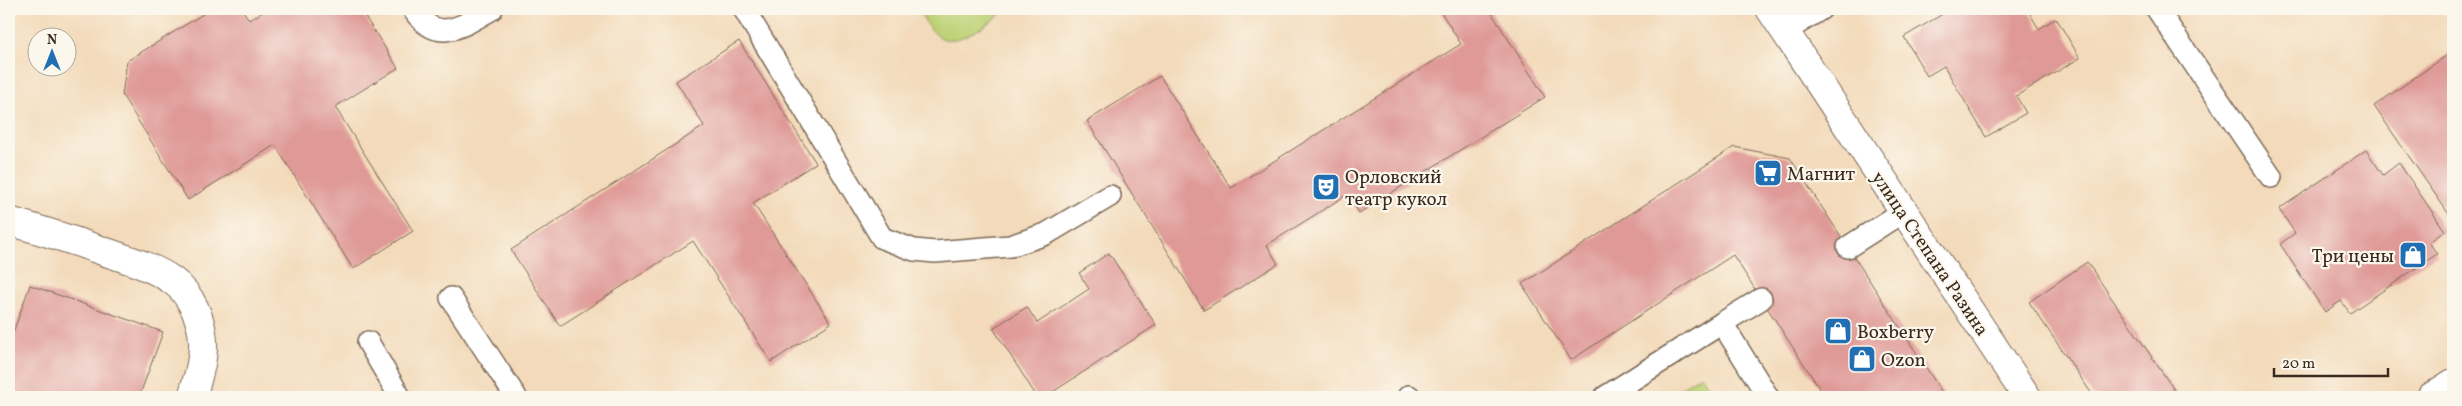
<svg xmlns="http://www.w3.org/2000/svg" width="2462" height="406" font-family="Vollkorn,serif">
	<rect width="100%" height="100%" fill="#fbf7ec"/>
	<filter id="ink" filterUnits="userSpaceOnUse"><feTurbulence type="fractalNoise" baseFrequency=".02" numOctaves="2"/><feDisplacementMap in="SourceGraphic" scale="10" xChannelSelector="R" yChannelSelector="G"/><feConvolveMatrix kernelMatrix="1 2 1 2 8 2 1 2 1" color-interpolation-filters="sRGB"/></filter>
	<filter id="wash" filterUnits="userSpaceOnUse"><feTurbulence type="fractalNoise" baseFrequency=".0096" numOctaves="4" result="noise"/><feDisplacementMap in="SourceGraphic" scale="20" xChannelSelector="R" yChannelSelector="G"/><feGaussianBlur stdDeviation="1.12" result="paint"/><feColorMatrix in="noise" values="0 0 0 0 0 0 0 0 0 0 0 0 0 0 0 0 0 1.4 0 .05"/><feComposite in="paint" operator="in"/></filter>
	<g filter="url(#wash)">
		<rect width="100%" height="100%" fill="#f3daba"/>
		<g fill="#bed175" stroke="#7c7e4a">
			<path d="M918 9H1007C993 20 960 46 942 38 931 33 924 19 918 9Z"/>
			<path d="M1701 375 1716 397H1667Z"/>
		</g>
		<g id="blocks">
			<g fill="#df9a97">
				<path d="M211 9H242L249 20 268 9H360L398 68 335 107 413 231 353 269 275 145 188 200 122 95 127 61Z"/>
				<path d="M1439 9H1489L1545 97 1359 213 1348 194 1267 245 1278 264 1204 310 1087 121 1160 76 1231 188 1461 44Z"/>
				<path d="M1951 9H2027L2039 29 2056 18 2080 58 2016 96 2026 113 1986 137 1944 66 1927 76 1904 37Z"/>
				<path d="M739 41 816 163 753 203 831 323 771 362 693 241 560 326 511 250 704 126 676 81Z"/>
				<path d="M2453 51V220L2374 106Z"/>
				<path d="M1734 147 1790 158 1945 397H1825L1733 255 1571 360 1522 284Z"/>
				<path d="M2366 150 2383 175 2399 163 2445 231 2429 242 2437 254 2350 313 2341 301 2325 312 2280 244 2295 233 2279 209Z"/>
				<path d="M1109 253 1156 325 1045 397H1037L993 328 1027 307 1037 323 1089 289 1079 273Z"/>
				<path d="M2087 262 2179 397H2094L2029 302Z"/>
				<path d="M30 285 163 332 139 397H9V344Z"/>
			</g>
		</g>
	</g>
	<g filter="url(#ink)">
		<use href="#blocks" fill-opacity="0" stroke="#7b6855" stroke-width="1"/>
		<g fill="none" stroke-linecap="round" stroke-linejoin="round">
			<defs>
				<g id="lane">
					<path d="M413 9C437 46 462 26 492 9"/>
					<path d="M744 9 882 238 914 250 935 252 1010 246 1046 234 1110 196"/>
					<path d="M2157 9 2271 177"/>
					<path d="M1784 32 1821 9"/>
					<path d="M1848 247 1904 211"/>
					<path d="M451 298 516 397"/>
					<path d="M1722 323 1761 299"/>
					<path d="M368 342 400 397"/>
					<path d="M1408 397 1409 396"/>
					<path d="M1605 397 1722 323 1768 397"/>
				</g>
				<g id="street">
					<path d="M1770 9 2027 397"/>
					<path d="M9 221C40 230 72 240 103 251 126 259 154 267 173 281 191 294 202 320 203 341 204 360 197 380 192 397"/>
				</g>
				<path id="secondary" d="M2431 397 2453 383"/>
			</defs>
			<use href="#lane" stroke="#7b6855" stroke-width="24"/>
			<use href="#street" stroke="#7b6855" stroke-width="30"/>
			<use href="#secondary" stroke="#7b6855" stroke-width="30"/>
			<use href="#lane" stroke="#fff" stroke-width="21"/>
			<use href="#street" stroke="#fff" stroke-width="28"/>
			<use href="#secondary" stroke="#fff" stroke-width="28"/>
		</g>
	</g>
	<defs>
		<symbol id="supermarket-square" viewBox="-11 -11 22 22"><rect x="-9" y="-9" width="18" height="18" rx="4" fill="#1f6fb2" stroke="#fbf7ec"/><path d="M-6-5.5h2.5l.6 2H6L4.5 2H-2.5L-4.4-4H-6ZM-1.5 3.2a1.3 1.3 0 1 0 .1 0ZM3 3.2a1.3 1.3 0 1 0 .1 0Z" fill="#fff"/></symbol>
		<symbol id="theatre-square" viewBox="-11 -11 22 22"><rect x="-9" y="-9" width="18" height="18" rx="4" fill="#1f6fb2" stroke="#fbf7ec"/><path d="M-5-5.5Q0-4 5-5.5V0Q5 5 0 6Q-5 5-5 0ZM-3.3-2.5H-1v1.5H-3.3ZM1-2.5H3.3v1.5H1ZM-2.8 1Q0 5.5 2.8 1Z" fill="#fff"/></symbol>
		<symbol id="shop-square" viewBox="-11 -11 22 22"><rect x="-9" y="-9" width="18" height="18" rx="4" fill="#1f6fb2" stroke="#fbf7ec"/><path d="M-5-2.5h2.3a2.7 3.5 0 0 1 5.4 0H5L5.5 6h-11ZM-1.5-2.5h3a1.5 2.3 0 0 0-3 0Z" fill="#fff"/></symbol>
	</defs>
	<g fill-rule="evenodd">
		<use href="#supermarket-square" x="1752" y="157" width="32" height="32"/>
		<use href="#theatre-square" x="1310" y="171" width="32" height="32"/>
		<use href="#shop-square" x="2397" y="239" width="32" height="32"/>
		<use href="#shop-square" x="1822" y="315" width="32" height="32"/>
		<use href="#shop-square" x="1846" y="343" width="32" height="32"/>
	</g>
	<g text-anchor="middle" stroke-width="4.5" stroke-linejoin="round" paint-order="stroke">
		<g font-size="19" fill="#3b2a1e" stroke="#fbf7ec" text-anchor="start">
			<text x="1787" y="180">Магнит</text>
			<text x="1345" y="183">Орловский<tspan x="1345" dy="22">театр кукол</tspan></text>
			<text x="2394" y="262" text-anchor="end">Три цены</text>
			<text x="1857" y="338">Boxberry</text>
			<text x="1881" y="366">Ozon</text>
		</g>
		<g font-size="19" fill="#3b2a1e" stroke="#fbf7ec">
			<text transform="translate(1931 253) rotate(56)" y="7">улица Степана Разина</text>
		</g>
	</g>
	<rect width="2462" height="406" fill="none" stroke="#fbf7ec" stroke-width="30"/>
	<g transform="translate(52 52)"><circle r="24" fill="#fbf7ec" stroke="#aea59a"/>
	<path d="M0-4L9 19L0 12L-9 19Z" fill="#1f6fb2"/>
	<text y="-8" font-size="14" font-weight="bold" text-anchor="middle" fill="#3b2a1e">N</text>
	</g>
	<path d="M2274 368v8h114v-8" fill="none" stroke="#3b2a1e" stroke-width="2.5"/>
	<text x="2282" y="368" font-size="15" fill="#3b2a1e" stroke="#fbf7ec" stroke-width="4" paint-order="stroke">20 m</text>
</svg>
